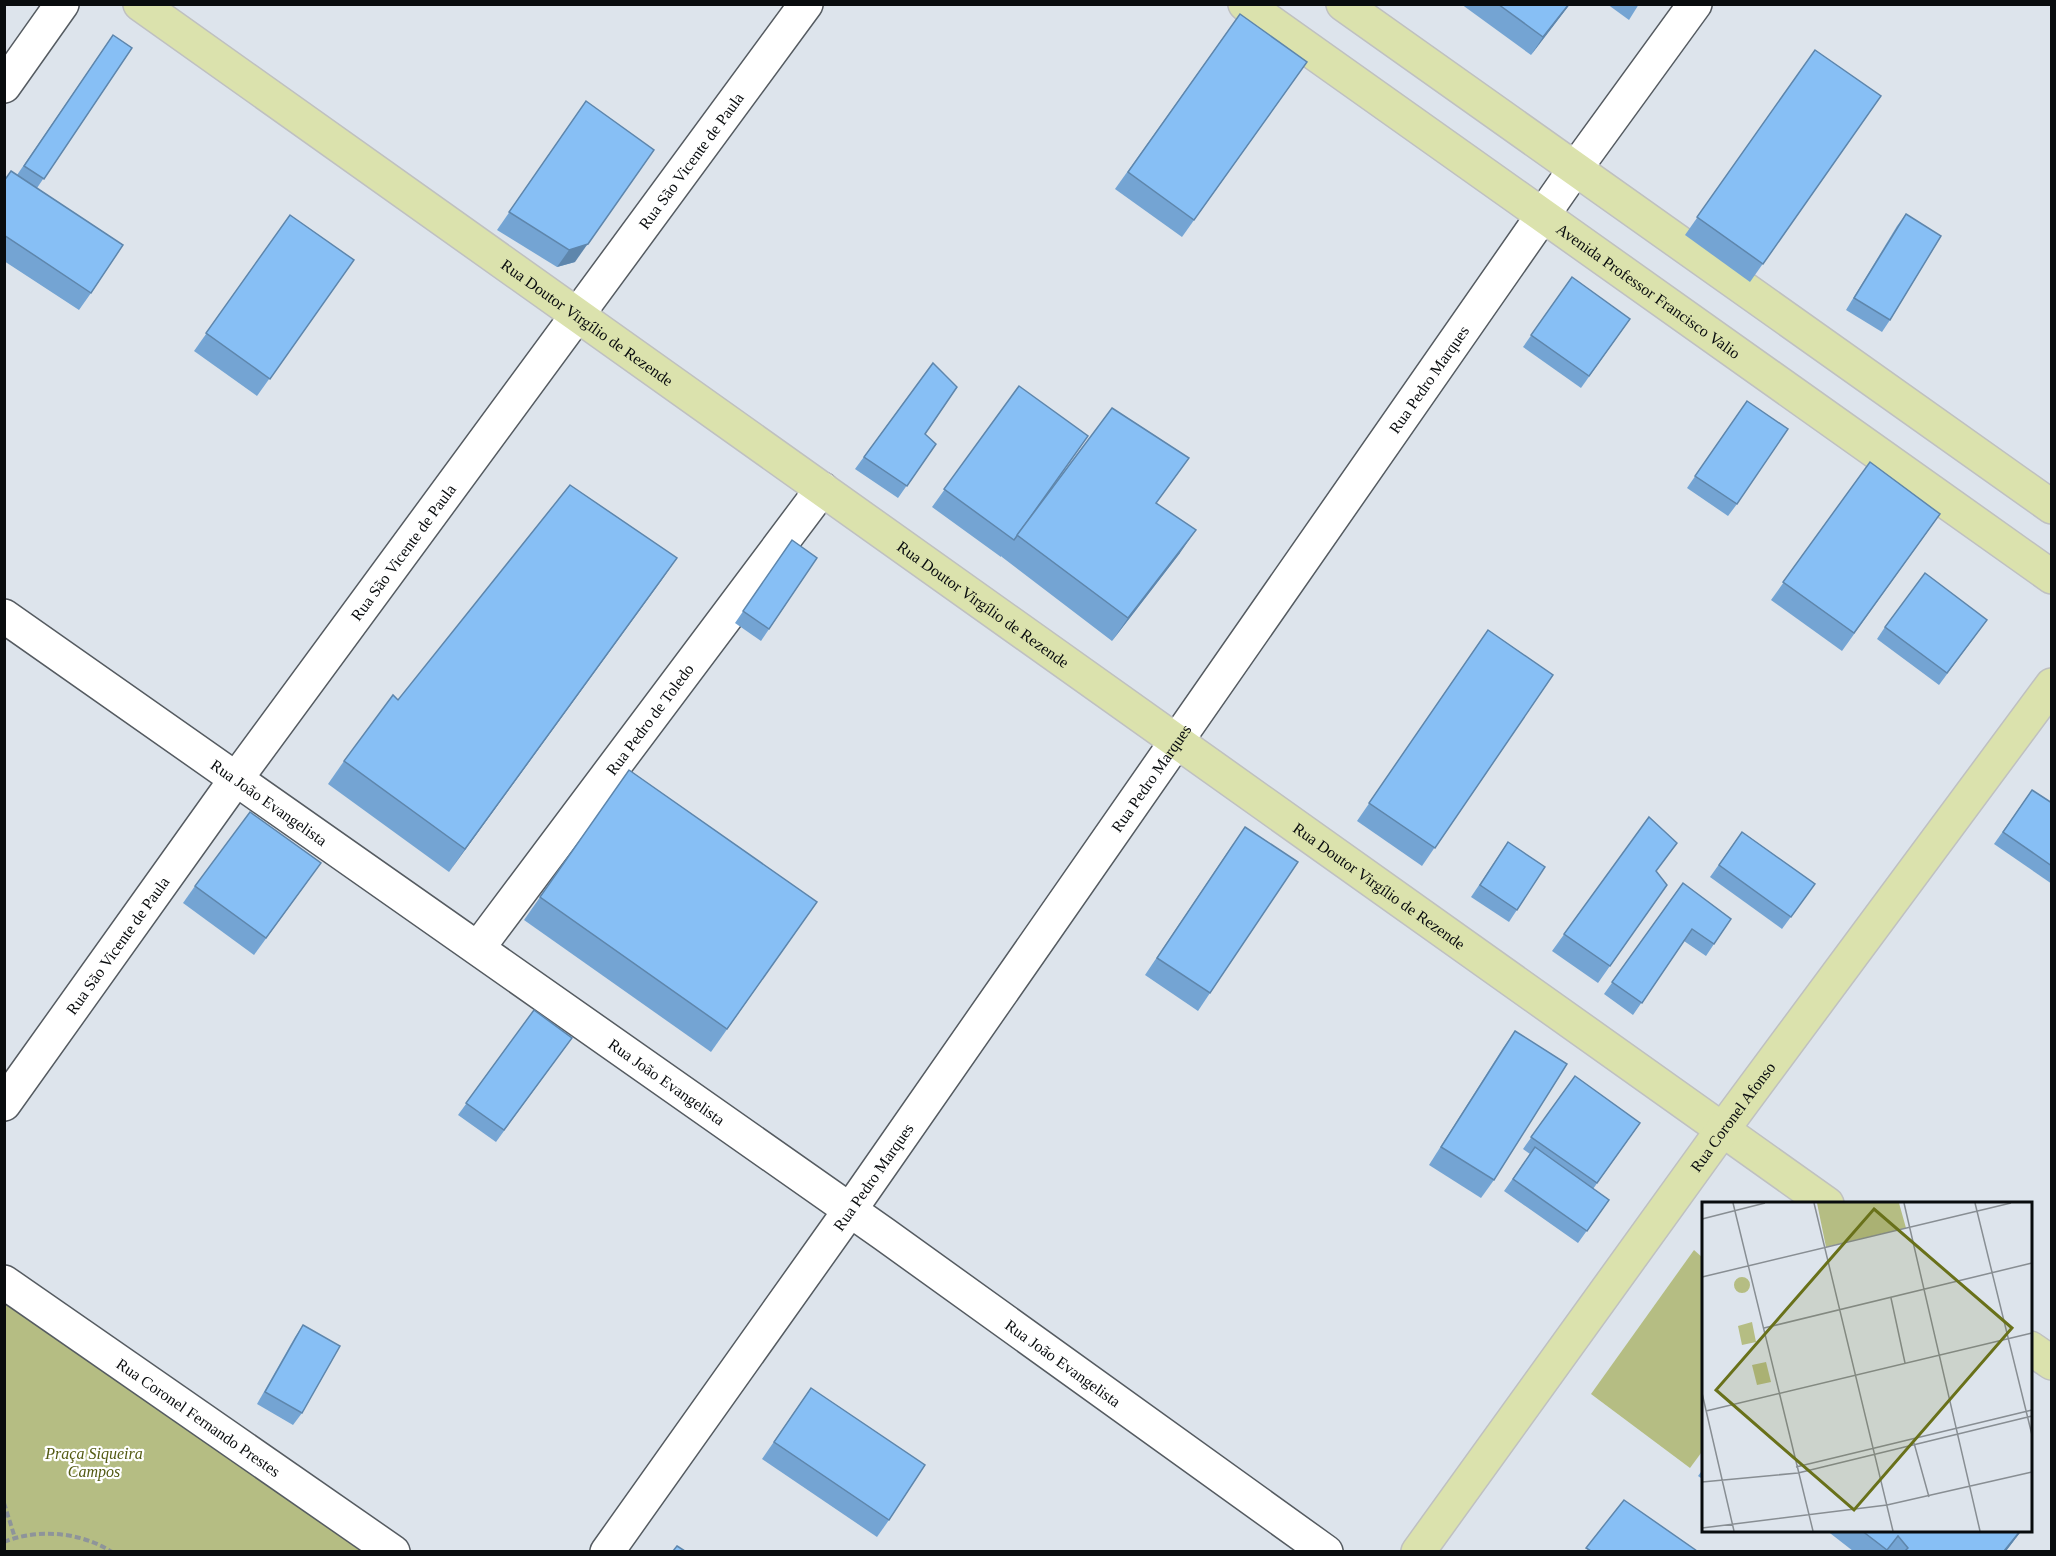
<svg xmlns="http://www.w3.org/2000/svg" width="2056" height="1556" font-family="Georgia,serif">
	<rect width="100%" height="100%" fill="#dde4ec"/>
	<g fill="#b5bd83">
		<path d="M1694 1250 1703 1258 1704 1449 1690 1468 1591 1394Z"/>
		<path d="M5 1285 374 1551H5Z"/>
	</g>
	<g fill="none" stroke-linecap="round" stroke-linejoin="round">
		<defs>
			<g id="minor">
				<path d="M4 86 62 4"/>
				<path id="s1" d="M4 616 884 1234 1326 1552"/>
				<path id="s2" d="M478 948 822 489"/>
				<path id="s3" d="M4 1104 236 779 806 4"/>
				<path id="s4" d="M4 1282 393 1552"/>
				<path id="s5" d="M607 1552 850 1210 1575 169 1695 4"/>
			</g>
			<g id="major">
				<path id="s6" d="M140 4 1827 1204"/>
				<path id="s7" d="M1245 4 2052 577"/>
				<path d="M1343 4 2052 507"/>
				<path d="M2030 1348 2052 1363"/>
				<path id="s8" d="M1418 1552 1723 1129 2052 685"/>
			</g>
		</defs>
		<use href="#minor" stroke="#555b61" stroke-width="36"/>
		<use href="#major" stroke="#bfc0c0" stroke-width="36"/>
		<g stroke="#8e949a" stroke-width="4" stroke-dasharray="6 3" stroke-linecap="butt">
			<path d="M4 1503 15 1538"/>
			<path d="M4 1542C38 1528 81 1532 112 1552"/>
		</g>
		<use href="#minor" stroke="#fff" stroke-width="33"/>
		<use href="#major" stroke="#dbe2ad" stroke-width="33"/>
	</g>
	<g fill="#74a4d3">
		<path d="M1461 4H1570L1531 55Z"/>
		<path d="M1607 4H1639L1629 20Z"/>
		<path d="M1240 14 1307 62 1182 237 1115 189Z"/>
		<path d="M113 35 132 48 37 188 91 293 79 310 4 261V180L17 175Z"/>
		<path d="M1815 50 1881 96 1750 282 1685 235Z"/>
		<path d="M586 101 575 262 557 267 497 230Z"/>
		<path d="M1906 214 1890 320 1882 332 1846 310 1897 226Z"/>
		<path d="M290 215 354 260 257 396 194 351Z"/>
		<path d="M1572 277 1630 319 1581 388 1523 347Z"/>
		<path d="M933 363 925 434 936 444 898 498 855 469Z"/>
		<path d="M1019 386 1029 519 1189 458 1156 503 1180 553 1112 641 1002 557V556L1001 557 932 507Z"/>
		<path d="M1747 401 1737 504 1728 516 1687 488Z"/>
		<path d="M1870 462 1940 514 1842 651 1771 600Z"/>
		<path d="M792 540 817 558 761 641 735 623Z"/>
		<path d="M677 558 449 872 328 784 344 761Z"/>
		<path d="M1987 620 1939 685 1877 639 1885 627Z"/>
		<path d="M1488 630 1553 675 1422 866 1357 821Z"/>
		<path d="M629 770 817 902 711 1052 524 920Z"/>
		<path d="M2032 790 2052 803V884L1994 844Z"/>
		<path d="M1649 817 1656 872 1667 885 1598 983 1552 951Z"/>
		<path d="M1742 832 1815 884 1782 929 1710 877Z"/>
		<path d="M1508 842 1545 867 1509 922 1471 897Z"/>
		<path d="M1233 844 1210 993 1198 1011 1145 975Z"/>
		<path d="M308 881 254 955 183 903 195 886Z"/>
		<path d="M1683 883 1714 944 1706 956 1684 941 1633 1015 1604 994Z"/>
		<path d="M534 1010 572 1038 496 1142 458 1115Z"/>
		<path d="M1515 1031 1494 1180 1481 1198 1429 1165 1503 1048Z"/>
		<path d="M1575 1076 1640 1123 1593 1189 1609 1200 1578 1243 1504 1191 1530 1154 1523 1149Z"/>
		<path d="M303 1325 302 1413 293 1425 257 1404 295 1337Z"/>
		<path d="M811 1388 889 1520 877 1537 762 1459Z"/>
		<path d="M1704 1468V1480L1698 1476Z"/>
		<path d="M1826 1530H2022L2006 1551H1853Z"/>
	</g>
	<g fill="#5e86ac">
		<path d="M1569 4H1570L1531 55 1543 37Z"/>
		<path d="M654 150 575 262 557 267 569 250Z"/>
		<path d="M1196 530 1180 553 1112 641 1128 618Z"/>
		<path d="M677 558 661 581 449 872 465 849Z"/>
		<path d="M2021 1530H2022L2006 1551H2004Z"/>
	</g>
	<g fill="#87bff5" stroke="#5e86ac" stroke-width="1.5">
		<path d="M1498 4H1569L1543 37Z"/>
		<path d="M1240 14 1307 62 1194 220 1128 172Z"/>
		<path d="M113 35 132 48 44 179 24 166Z"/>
		<path d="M1815 50 1881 96 1763 264 1697 217Z"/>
		<path d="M586 101 654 150 588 244 569 250 509 212Z"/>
		<path d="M11 171 123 245 91 293 4 235V181Z"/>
		<path d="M1906 214 1941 236 1890 320 1854 298Z"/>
		<path d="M290 215 354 260 270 379 206 333Z"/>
		<path d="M1572 277 1630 319 1589 376 1531 335Z"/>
		<path d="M933 363 957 387 925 434 936 444 907 486 864 457Z"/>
		<path d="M1019 386 1088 436 1014 540 944 489Z"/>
		<path d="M1747 401 1788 429 1737 504 1695 476Z"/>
		<path d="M1112 408 1189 458 1156 503 1196 530 1128 618 1017 535Z"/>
		<path d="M1870 462 1940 514 1854 633 1783 582Z"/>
		<path d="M570 485 677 558 465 849 344 761 393 695 398 700Z"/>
		<path d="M792 540 817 558 769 629 743 611Z"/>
		<path d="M1925 573 1987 620 1947 673 1885 627Z"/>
		<path d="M1488 630 1553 675 1435 848 1369 803Z"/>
		<path d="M629 770 817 902 727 1029 540 897Z"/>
		<path d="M2032 790 2052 803V866L2003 832Z"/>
		<path d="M250 812 321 863 266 938 195 886Z"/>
		<path d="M1649 817 1677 843 1656 871 1667 885 1610 966 1564 934Z"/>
		<path d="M1245 827 1298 862 1210 993 1157 958Z"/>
		<path d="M1742 832 1815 884 1791 917 1719 865Z"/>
		<path d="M1508 842 1545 867 1517 910 1480 885Z"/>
		<path d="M1683 883 1731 919 1714 944 1692 929 1642 1003 1612 982Z"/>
		<path d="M534 1010 572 1038 504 1130 466 1103Z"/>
		<path d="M1515 1031 1567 1064 1494 1180 1441 1147Z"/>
		<path d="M1575 1076 1640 1123 1597 1183 1531 1137Z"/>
		<path d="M1535 1147 1609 1200 1587 1231 1513 1179Z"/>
		<path d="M303 1325 340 1346 302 1413 265 1392Z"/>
		<path d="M811 1388 925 1465 889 1520 774 1442Z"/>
		<path d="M1624 1500 1697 1551H1591L1586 1548Z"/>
		<path d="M1861 1530H2021L2004 1551H1905L1908 1548 1898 1536 1887 1550Z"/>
		<path d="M677 1546 685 1551H673Z"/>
	</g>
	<g text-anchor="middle" stroke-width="4.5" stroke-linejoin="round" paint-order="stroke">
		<g font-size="16" fill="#090c0e" stroke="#fff">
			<text dy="6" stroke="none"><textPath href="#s3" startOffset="1167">Rua São Vicente de Paula</textPath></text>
			<text dy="6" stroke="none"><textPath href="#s7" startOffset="495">Avenida Professor Francisco Valio</textPath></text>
			<text dy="6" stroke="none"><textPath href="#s6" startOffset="549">Rua Doutor Virgílio de Rezende</textPath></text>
			<text dy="6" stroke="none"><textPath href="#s5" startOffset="1432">Rua Pedro Marques</textPath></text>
			<text dy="6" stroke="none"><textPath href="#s3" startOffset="681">Rua São Vicente de Paula</textPath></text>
			<text dy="6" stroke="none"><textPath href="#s6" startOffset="1035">Rua Doutor Virgílio de Rezende</textPath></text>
			<text dy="6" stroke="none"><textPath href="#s2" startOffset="286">Rua Pedro de Toledo</textPath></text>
			<text dy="6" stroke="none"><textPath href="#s5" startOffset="946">Rua Pedro Marques</textPath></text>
			<text dy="6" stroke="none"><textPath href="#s1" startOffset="324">Rua João Evangelista</textPath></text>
			<text dy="6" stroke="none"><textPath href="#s6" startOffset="1521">Rua Doutor Virgílio de Rezende</textPath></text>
			<text dy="6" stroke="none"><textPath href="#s3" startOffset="195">Rua São Vicente de Paula</textPath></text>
			<text dy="6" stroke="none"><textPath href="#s1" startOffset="810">Rua João Evangelista</textPath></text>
			<text dy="6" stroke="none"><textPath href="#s8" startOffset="537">Rua Coronel Afonso</textPath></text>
			<text dy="6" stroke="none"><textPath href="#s5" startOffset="460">Rua Pedro Marques</textPath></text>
			<text dy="6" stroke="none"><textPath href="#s1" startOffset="1296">Rua João Evangelista</textPath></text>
			<text dy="6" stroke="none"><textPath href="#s4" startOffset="237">Rua Coronel Fernando Prestes</textPath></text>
		</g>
		<g font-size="16" font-style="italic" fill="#535a13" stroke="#fff">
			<text x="94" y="1459">Praça Siqueira<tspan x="94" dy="18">Campos</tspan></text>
		</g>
	</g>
	<g transform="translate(1702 1202)">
		<rect width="330" height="330" fill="#dde4ec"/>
		<path d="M115 1H197L204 26 124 45ZM32 83a8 8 0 1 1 16 0a8 8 0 1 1-16 0ZM50 120 54 140 40 143 36 124ZM64 160 69 180 55 183 50 163Z" fill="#b5bd83"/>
		<path fill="none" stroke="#888e93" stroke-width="1.5" d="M31 1 111 329M112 1 191 329M202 1 278 329M273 1 330 233M0 17 63 1M0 75 309 1M189 96 203 161M62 126 330 61M0 191 32 329M4 209 330 131M212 241 227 295M94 265 330 208M96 271 330 214M0 280 96 271M0 326 185 303 330 270"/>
		<path fill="#69711a" fill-opacity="0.15" stroke="#69711a" stroke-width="3" d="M172 7 310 126 152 308 14 188Z"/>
		<rect width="330" height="330" fill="none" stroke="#090c0e" stroke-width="3"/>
	</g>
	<rect width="2056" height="1556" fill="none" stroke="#090c0e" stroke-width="12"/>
</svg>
